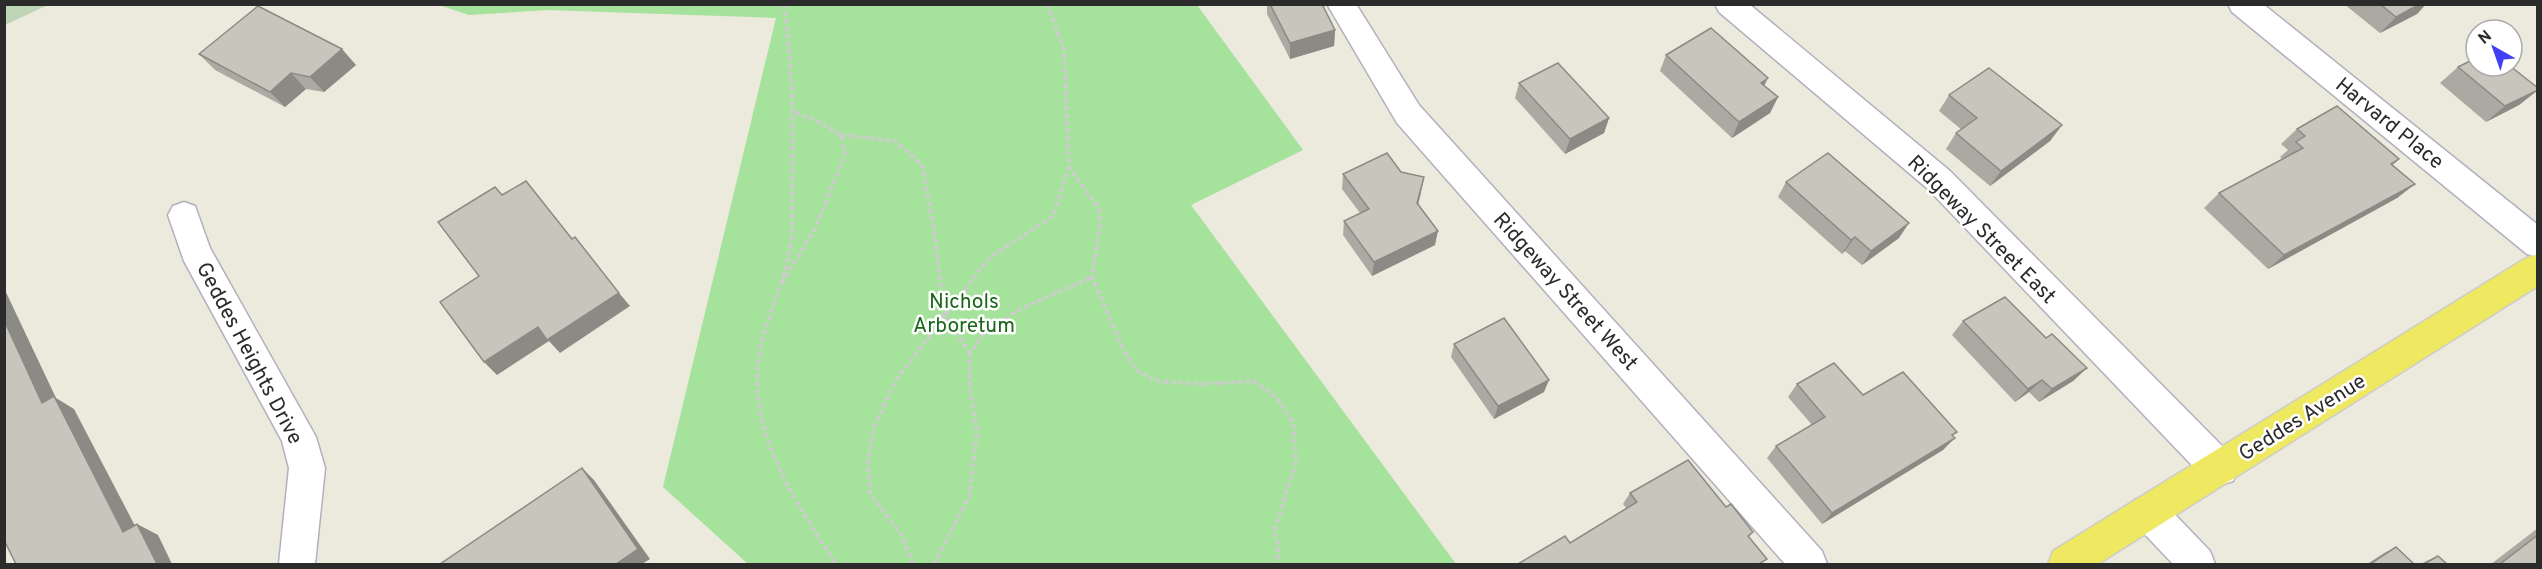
<svg xmlns="http://www.w3.org/2000/svg" width="2542" height="569" font-family="Overpass,sans-serif">
	<rect width="100%" height="100%" fill="#ece9dd"/>
	<path fill="#a5e29b" d="M439 5H1197L1303 150 1191 205 1456 564H748L663 487 776 18 548 10 469 15Z"/>
	<path fill="#bed6b5" d="M5 4H48V5L5 25Z"/>
	<g fill="none" stroke-linecap="round" stroke-linejoin="round">
		<defs>
			<g id="minor">
				<path d="M1327 4H1356L1419 105 1822 551 1827 564H1785L1397 123Z"/>
				<path d="M1715 4H1749L1950 171 2233 457 2238 469 2233 481 2220 485 2207 481 1928 189 1719 12Z"/>
				<path d="M2228 4H2263L2538 225V257L2527 254 2232 12Z"/>
				<path d="M184 202 195 206 210 248 316 437 325 468 315 564H279L289 468 282 441 184 261 168 215 173 206Z"/>
				<path d="M2148 495 2161 500 2210 551 2215 564H2173L2135 524 2130 512 2135 500Z"/>
			</g>
			<path id="major" d="M2538 254V286L2098 564H2048L2053 551 2526 258Z"/>
		</defs>
		<use href="#minor" stroke="#b1b1be" stroke-width="3"/>
		<use href="#major" stroke="#ccc" stroke-width="3"/>
		<g stroke="#ccc" stroke-width="4" stroke-dasharray="4.5 3" stroke-linecap="butt">
			<path d="M784 4C792 65 794 125 792 186 792 204 793 223 791 241 786 277 769 311 761 346 743 426 794 500 836 564"/>
			<path d="M1047 4 1064 49 1069 167 1099 209 1100 224 1092 277 1125 353 1136 370 1156 381 1201 384 1254 381 1277 398 1293 422 1296 462 1274 532 1278 545 1277 564"/>
			<path d="M841 135 895 141 922 165 935 236 944 317 970 353"/>
			<path d="M782 283 815 229 845 155 841 135 821 123 792 111"/>
			<path d="M913 564 901 534 870 494 868 459 875 424 897 379 989 258 1053 216 1069 167"/>
			<path d="M934 564 969 497 977 432 969 382 970 353 981 337 1018 310 1092 277"/>
		</g>
		<use href="#minor" fill="#fff" fill-rule="evenodd"/>
		<use href="#major" fill="#eee960" fill-rule="evenodd"/>
	</g>
	<g fill="#aca9a3">
		<path d="M1267 4H1322L1335 30 1334 46 1290 59 1267 14Z"/>
		<path d="M2344 4H2426L2417 14 2380 33Z"/>
		<path d="M199 54 356 65 324 92 306 89 285 107 215 70Z"/>
		<path d="M1666 55 1778 97 1770 113 1732 138 1660 71Z"/>
		<path d="M2458 67 2538 90 2519 105 2486 122 2440 83Z"/>
		<path d="M1519 83 1609 118 1604 133 1565 154 1515 98Z"/>
		<path d="M1949 95 2062 125 2050 141 1990 186 1946 149 1956 133 1962 130 1939 111Z"/>
		<path d="M2297 129 2399 159 2393 165 2415 184 2397 198 2268 269 2204 208 2219 193 2282 159 2280 157 2288 150 2281 144Z"/>
		<path d="M1401 172 1421 192 1418 204 1435 245 1372 276 1343 235 1344 221 1360 213 1342 189 1343 174Z"/>
		<path d="M1786 182 1899 238 1862 265 1845 251 1842 254 1778 197Z"/>
		<path d="M1963 321 2046 338 2087 368 2073 381 2039 402 2029 392 2015 402 1952 335Z"/>
		<path d="M1454 344 1544 392 1494 419 1451 357Z"/>
		<path d="M1797 384 1863 395 1953 436 1943 450 1822 524 1767 458 1776 446 1812 425 1788 397Z"/>
		<path d="M1630 493 1726 507 1753 532 1749 537 1570 543 1626 508 1623 504Z"/>
		<path d="M2538 528V564H2491Z"/>
		<path d="M2396 547 2414 564H2367L2384 553Z"/>
		<path d="M2438 556 2447 564H2421L2426 561Z"/>
	</g>
	<g fill="#8c8a84">
		<path d="M2420 4H2426L2417 14 2380 33 2396 17Z"/>
		<path d="M1335 30 1334 46 1290 59V43Z"/>
		<path d="M342 49 356 65 324 92 310 77Z"/>
		<path d="M291 73 306 89 285 107 270 92Z"/>
		<path d="M1768 78 1760 94 1761 83Z"/>
		<path d="M2538 90 2519 105 2486 122 2505 106Z"/>
		<path d="M1778 97 1770 113 1732 138 1739 122Z"/>
		<path d="M1609 118 1604 133 1565 154 1570 139Z"/>
		<path d="M2062 125 2050 141 1990 186 2001 171Z"/>
		<path d="M1424 177 1421 192 1415 218 1417 203Z"/>
		<path d="M2415 184 2397 198 2268 269 2284 255Z"/>
		<path d="M1909 223 1899 238 1862 265 1871 251Z"/>
		<path d="M1438 231 1435 245 1372 276 1374 262Z"/>
		<path d="M1855 237 1845 251 1842 254 1851 240Z"/>
		<path d="M4 288 56 398 74 409 144 543 123 532 42 403 4 320Z"/>
		<path d="M619 293 630 306 560 353 549 341 497 375 484 362 538 327Z"/>
		<path d="M2087 368 2073 381 2039 402 2052 389Z"/>
		<path d="M1549 380 1544 392 1494 419 1498 406Z"/>
		<path d="M2042 380 2029 392 2015 402 2028 389Z"/>
		<path d="M1955 438 1943 450 1822 524 1832 513Z"/>
		<path d="M582 468 594 480 650 559 642 564H616Z"/>
		<path d="M137 524 158 535 172 564H157Z"/>
	</g>
	<g fill="#c8c5bd" stroke="#8c8a84" stroke-width="1.5">
		<path d="M1270 4H1322L1335 30 1290 43Z"/>
		<path d="M2380 4H2420L2396 17Z"/>
		<path d="M258 6 342 49 310 77 291 73 270 92 199 54Z"/>
		<path d="M1711 28 1768 78 1761 83 1778 97 1739 122 1666 55Z"/>
		<path d="M2476 58V66H2510L2538 88V90L2505 106 2458 67Z"/>
		<path d="M1558 63 1609 118 1570 139 1519 83Z"/>
		<path d="M1989 68 2062 125 2001 171 1956 133 1977 118 1949 95Z"/>
		<path d="M2337 106 2399 159 2391 164 2415 184 2284 255 2219 193 2303 148 2296 142 2305 136 2297 129Z"/>
		<path d="M1387 153 1401 172 1424 177 1417 203 1438 231 1374 262 1344 221 1369 209 1343 174Z"/>
		<path d="M1828 153 1909 223 1871 251 1855 237 1851 240 1786 182Z"/>
		<path d="M526 181 572 239 575 237 619 293 547 340 538 327 484 362 440 302 479 276 438 222 495 187 502 195Z"/>
		<path d="M2005 297 2046 338 2052 334 2087 368 2052 389 2042 380 2028 389 1963 321Z"/>
		<path d="M1504 318 1549 380 1498 406 1454 344Z"/>
		<path d="M4 320 42 403 54 396 123 532 137 524 157 564H16L4 540Z"/>
		<path d="M1834 363 1863 395 1903 372 1957 432 1952 435 1955 438 1832 513 1776 446 1825 417 1797 384Z"/>
		<path d="M1688 460 1726 507 1731 504 1753 532 1748 536 1767 559 1759 564H1518L1565 536 1570 543 1637 502 1630 493Z"/>
		<path d="M582 468 638 549 616 564H440Z"/>
		<path d="M2538 535V564H2500Z"/>
		<path d="M2396 547 2414 564H2370Z"/>
		<path d="M2438 556 2447 564H2424Z"/>
	</g>
	<g text-anchor="middle" stroke-width="5" stroke-linejoin="round" paint-order="stroke">
		<g font-size="21" fill="#2b2b2b" stroke="#fff">
			<text transform="translate(2390 123) rotate(39)" y="7">Harvard Place</text>
			<text transform="translate(1982 229) rotate(45)" y="7">Ridgeway Street East</text>
			<text transform="translate(1566 291) rotate(48)" y="7">Ridgeway Street West</text>
			<text transform="translate(250 353) rotate(62)" y="7">Geddes Heights Drive</text>
			<text transform="translate(2302 417) rotate(-32)" y="7">Geddes Avenue</text>
		</g>
		<g font-size="21" fill="#1c671b" stroke="#fff">
			<text x="964" y="308">Nichols<tspan x="964" dy="24">Arboretum</tspan></text>
		</g>
	</g>
	<rect width="2542" height="569" fill="none" stroke="#2b2b2b" stroke-width="12"/>
	<g transform="translate(2494 48) rotate(320)"><circle r="28" fill="#ffffff" stroke="#aaaaaa" stroke-width="1.5"/>
	<path d="M0-4.5L10 22L0 15L-10 22Z" fill="#4240f7"/>
	<text y="-9" font-size="16" font-weight="bold" text-anchor="middle" fill="#2b2b2b">N</text>
	</g>
</svg>
